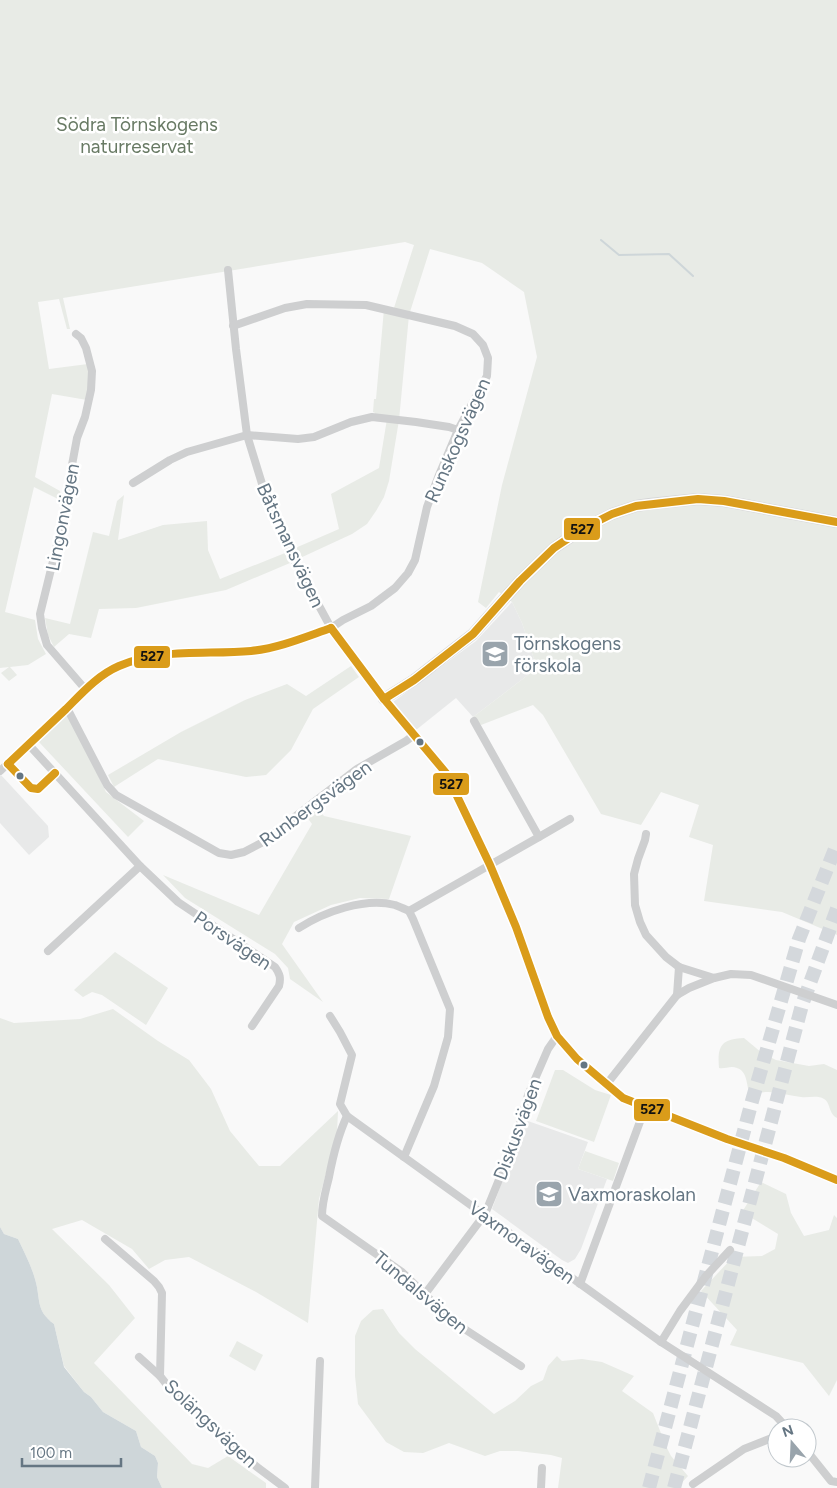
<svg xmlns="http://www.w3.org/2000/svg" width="837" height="1488" font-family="Figtree,sans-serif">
	<rect width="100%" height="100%" fill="#f9f9f9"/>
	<g fill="#e8e9e9">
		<path d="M512 602 522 623 537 668 473 717 456 698 416 730 393 702 476 641Z"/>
		<path d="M1 775 48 826 49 837 29 855 0 823V776Z"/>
		<path d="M525 1120 588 1142 578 1169 607 1179 581 1249 575 1259 568 1263 562 1260 492 1209Z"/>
	</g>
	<g fill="#e8ebe6">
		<path d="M0 0H837V935L782 912 704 901 713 845 689 837 699 805 661 792 641 825 601 814 543 715 533 705 481 725 473 717 537 668 522 623 512 602 499 592 486 608 478 602 502 485 537 357 524 292 482 263 430 249 409 315 399 420 389 481 384 497 376 511 367 524 352 534 298 559 293 549 339 529 331 494 379 468 387 419 374 418 375 413 373 412 374 399H376L384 309 393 311 414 245 405 242 63 298 70 329H67L59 299 38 302 49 369 88 364 89 385 87 400 52 394 35 477 60 491 62 501 34 487 5 612 35 620 38 639 46 654 28 665 10 667 17 675 9 681 1 673 9 667 0 668Z"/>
		<path d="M124 495 118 540 163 525 207 521 208 550 220 579 285 553 290 563 226 590 136 608 99 609 91 638 69 634 54 647 48 635 45 618 70 624 93 532 109 536 117 501Z"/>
		<path d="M351 666 359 677 313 709 291 750 266 775 246 777 158 759 114 787 108 775 181 732 245 700 287 684 306 696Z"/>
		<path d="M68 713 106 792 144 821 128 837 39 742Z"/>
		<path d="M315 805 324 816 411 836 389 899 360 898 331 905 294 922 282 944 323 1002 290 979 288 968 275 954 185 898 163 875 259 915 312 824 304 813Z"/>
		<path d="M115 952 168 988 146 1025 102 995 92 992 83 997 74 990Z"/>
		<path d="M113 1009 158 1041 189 1060 211 1089 230 1131 259 1166H280L338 1111 337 1133 319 1199 308 1323 256 1292 189 1257 165 1260 149 1269 132 1249 82 1220 52 1229 109 1285 135 1318 94 1363 192 1464 208 1468 228 1456 266 1483V1488H162L157 1477 158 1463 155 1456 141 1447 136 1431 103 1412 91 1397 84 1392 64 1366 54 1324C35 1310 41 1299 35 1279 31 1265 24 1252 18 1239L4 1234 0 1227V1018L14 1023 80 1019Z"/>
		<path d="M744 1038 762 1053 776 1060 809 1066 824 1064 837 1070V1118C828 1113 831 1103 824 1099 818 1095 808 1098 801 1097 782 1095 774 1089 753 1094L749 1092C746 1081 747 1068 732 1067 727 1067 724 1069 719 1068 717 1045 722 1039 744 1038Z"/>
		<path d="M555 1070H563L595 1090 611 1095 594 1142 536 1121Z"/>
		<path d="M585 1151 619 1163 613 1181 578 1169Z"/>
		<path d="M761 1182 786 1194 791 1213 804 1236 829 1230 834 1215 837 1218V1380L829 1396 803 1363 730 1345 737 1330 701 1291 733 1257 762 1256 775 1249 778 1234 742 1212Z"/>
		<path d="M383 1309 399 1333 415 1349 494 1414 515 1401 531 1386 543 1380 548 1366 557 1356 562 1361 582 1359 602 1362 634 1376 622 1391 653 1413 666 1446 671 1456 688 1476 677 1488H558L562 1458 551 1455 518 1451H500L485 1456 449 1443 423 1453 404 1452 386 1442 358 1404 355 1376V1336L361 1321 373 1310Z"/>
		<path d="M237 1341 263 1355 255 1371 229 1356Z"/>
	</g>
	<path fill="#ced6d9" d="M0 1227 4 1234 18 1239C24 1252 31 1265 35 1279 41 1299 35 1310 54 1324L64 1367 84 1392 91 1397 103 1412 136 1431 141 1447 155 1456 158 1463 157 1477 162 1488H0Z"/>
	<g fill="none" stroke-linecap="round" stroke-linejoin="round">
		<path stroke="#ced6d9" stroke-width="2" d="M601 240 619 255 669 254 693 276"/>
		<g stroke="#d4d8dc" stroke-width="14" stroke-dasharray="14 7" stroke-linecap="butt">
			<path d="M649 1488 752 1101 799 939 837 844"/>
			<path d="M674 1488 802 1005 837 909"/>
		</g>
		<defs>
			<path id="secondary" d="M384 699 414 680 473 634 520 581 554 548 584 528 612 514 636 506 649 504 698 499 724 501 837 522"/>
		</defs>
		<use href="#secondary" stroke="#d5d6d7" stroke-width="12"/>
		<g stroke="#cecfd0" stroke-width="8">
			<path d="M228 270 236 349 247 435 267 500 291 554 331 628 384 699 446 773 490 865 516 927 548 1017 557 1036 577 1059 623 1098 727 1139 784 1158 837 1180"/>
			<path d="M76 334 81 338 86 348 92 371 91 390 85 417 77 438 72 465 71 488 40 614 42 628 47 645 86 690"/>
			<path d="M133 483 170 460 187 452 247 435 298 439 314 437 351 422 372 417 416 422 449 427 458 430"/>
			<path d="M67 708 107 785 116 795 219 853 231 855 244 852 265 841 283 826 357 769 406 741 414 735"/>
			<path d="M29 745 140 866 178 902 275 967C280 974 281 978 279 986L252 1026"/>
			<path d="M8 764 31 788 38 789 55 773"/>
			<path d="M0 771 86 690 110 671 119 666 129 663 160 656 203 652 251 651 270 648 331 628 343 620 371 606 395 588 408 573 415 560 427 507 439 475 458 430 487 376 488 358 483 345 473 334 455 326 366 305 307 304 285 308 233 326"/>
			<path d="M646 834 645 840 638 859 634 874 635 905 640 922 646 935 666 957 679 967 714 978 731 974 751 975 837 1005"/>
			<path d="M539 837 570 819"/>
			<path d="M409 911 539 837 474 721"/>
			<path d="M299 928C324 912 365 897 395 905 400 907 405 909 409 911L413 919 450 1009 448 1037 434 1086 404 1157"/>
			<path d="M48 951 140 866"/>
			<path d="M677 995 679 967"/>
			<path d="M330 1016 340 1032 352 1055 340 1104 347 1116 661 1342 776 1416 787 1428"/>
			<path d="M606 1085 677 995 689 988 714 978"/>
			<path d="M347 1116C338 1135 333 1156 329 1177 326 1190 322 1202 322 1216L402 1272 442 1311 466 1330 521 1366"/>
			<path d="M105 1239 154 1281 159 1287 162 1293 160 1376 171 1390 257 1467 285 1488"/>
			<path d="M580 1284 645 1108"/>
			<path d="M425 1294 485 1214 516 1138 528 1095 548 1049 557 1036"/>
			<path d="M661 1342 680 1311 706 1276 730 1250"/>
			<path d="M139 1357 160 1376"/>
			<path d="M807 1451 831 1481 837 1482"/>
			<path d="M693 1484 744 1449 777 1436"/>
			<path d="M315 1488 320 1361"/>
			<path d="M541 1488 542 1468"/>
		</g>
		<use href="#secondary" stroke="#e1e2e2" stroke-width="10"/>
		<defs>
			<g id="bus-1">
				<path d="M331 628 384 699 446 773 490 865 516 927 548 1017 557 1036 577 1059 623 1098 727 1139 784 1158 837 1180"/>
				<path d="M384 699 414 680 473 634 520 581 554 548 584 528 612 514 636 506 698 499 724 501 837 522"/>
				<path d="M8 764C27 746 47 727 66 709 82 693 98 675 119 666 161 648 207 655 251 651 279 648 305 637 331 628"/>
				<path d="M8 764 31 788 38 789 55 773"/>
			</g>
		</defs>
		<use href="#bus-1" stroke="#fff" stroke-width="11"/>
		<use href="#bus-1" stroke="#da9c1a" stroke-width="8"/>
	</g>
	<defs>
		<symbol id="school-square" viewBox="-11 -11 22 22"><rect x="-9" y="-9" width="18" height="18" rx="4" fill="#99a4ac" stroke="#fff"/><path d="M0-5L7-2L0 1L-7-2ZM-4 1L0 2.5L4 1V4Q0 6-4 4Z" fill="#fff"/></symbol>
	</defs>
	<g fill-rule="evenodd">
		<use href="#school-square" x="479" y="638" width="32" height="32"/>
		<use href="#school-square" x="533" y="1178" width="32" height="32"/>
	</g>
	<g fill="#657683" stroke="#fff" stroke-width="2">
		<circle cx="420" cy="742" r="4.5"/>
		<circle cx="20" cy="776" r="4.5"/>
		<circle cx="584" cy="1065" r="4.5"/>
	</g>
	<g text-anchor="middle" stroke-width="5" stroke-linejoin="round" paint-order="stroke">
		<g font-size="19" fill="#687a64" stroke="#fff">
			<text x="137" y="131">Södra Törnskogens<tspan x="137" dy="22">naturreservat</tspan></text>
		</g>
		<g font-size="19" fill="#657683" stroke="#fff">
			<text transform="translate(457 440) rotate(-66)" y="7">Runskogsvägen</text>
			<text transform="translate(62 517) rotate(-79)" y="7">Lingonvägen</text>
			<text transform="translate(291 545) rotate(65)" y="7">Båtsmansvägen</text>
			<text transform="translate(315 803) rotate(-36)" y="7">Runbergsvägen</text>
			<text transform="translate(233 940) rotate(34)" y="7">Porsvägen</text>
			<text transform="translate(517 1129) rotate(-70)" y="7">Diskusvägen</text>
			<text transform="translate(522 1242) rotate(36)" y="7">Vaxmoravägen</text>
			<text transform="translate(421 1292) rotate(40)" y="7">Tundalsvägen</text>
			<text transform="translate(211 1423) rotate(43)" y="7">Solängsvägen</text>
		</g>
		<g font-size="19" fill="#657683" stroke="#fff" text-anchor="start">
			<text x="514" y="650">Törnskogens<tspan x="514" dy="22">förskola</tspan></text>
			<text x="568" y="1201">Vaxmoraskolan</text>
		</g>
	</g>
	<g stroke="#fff" stroke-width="2">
		<rect x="563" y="517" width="38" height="24" rx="5" fill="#da9c1a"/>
		<rect x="133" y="645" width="38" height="24" rx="5" fill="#da9c1a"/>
		<rect x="432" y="772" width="38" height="24" rx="5" fill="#da9c1a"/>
		<rect x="633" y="1098" width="38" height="24" rx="5" fill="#da9c1a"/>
	</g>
	<g font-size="14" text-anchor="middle" font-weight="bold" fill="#111">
		<text x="582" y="534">527</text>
		<text x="152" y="661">527</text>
		<text x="451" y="789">527</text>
		<text x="652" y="1114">527</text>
	</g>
	<g transform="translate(792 1443) rotate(341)"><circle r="24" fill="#ffffff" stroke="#c1c8cd"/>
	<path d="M0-4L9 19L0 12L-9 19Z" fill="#99a4ac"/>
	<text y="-8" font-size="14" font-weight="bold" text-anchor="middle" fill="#657683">N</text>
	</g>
	<path d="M22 1458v8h99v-8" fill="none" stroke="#657683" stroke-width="2.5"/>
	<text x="30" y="1458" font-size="15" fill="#657683" stroke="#ffffff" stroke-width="4" paint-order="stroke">100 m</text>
</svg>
